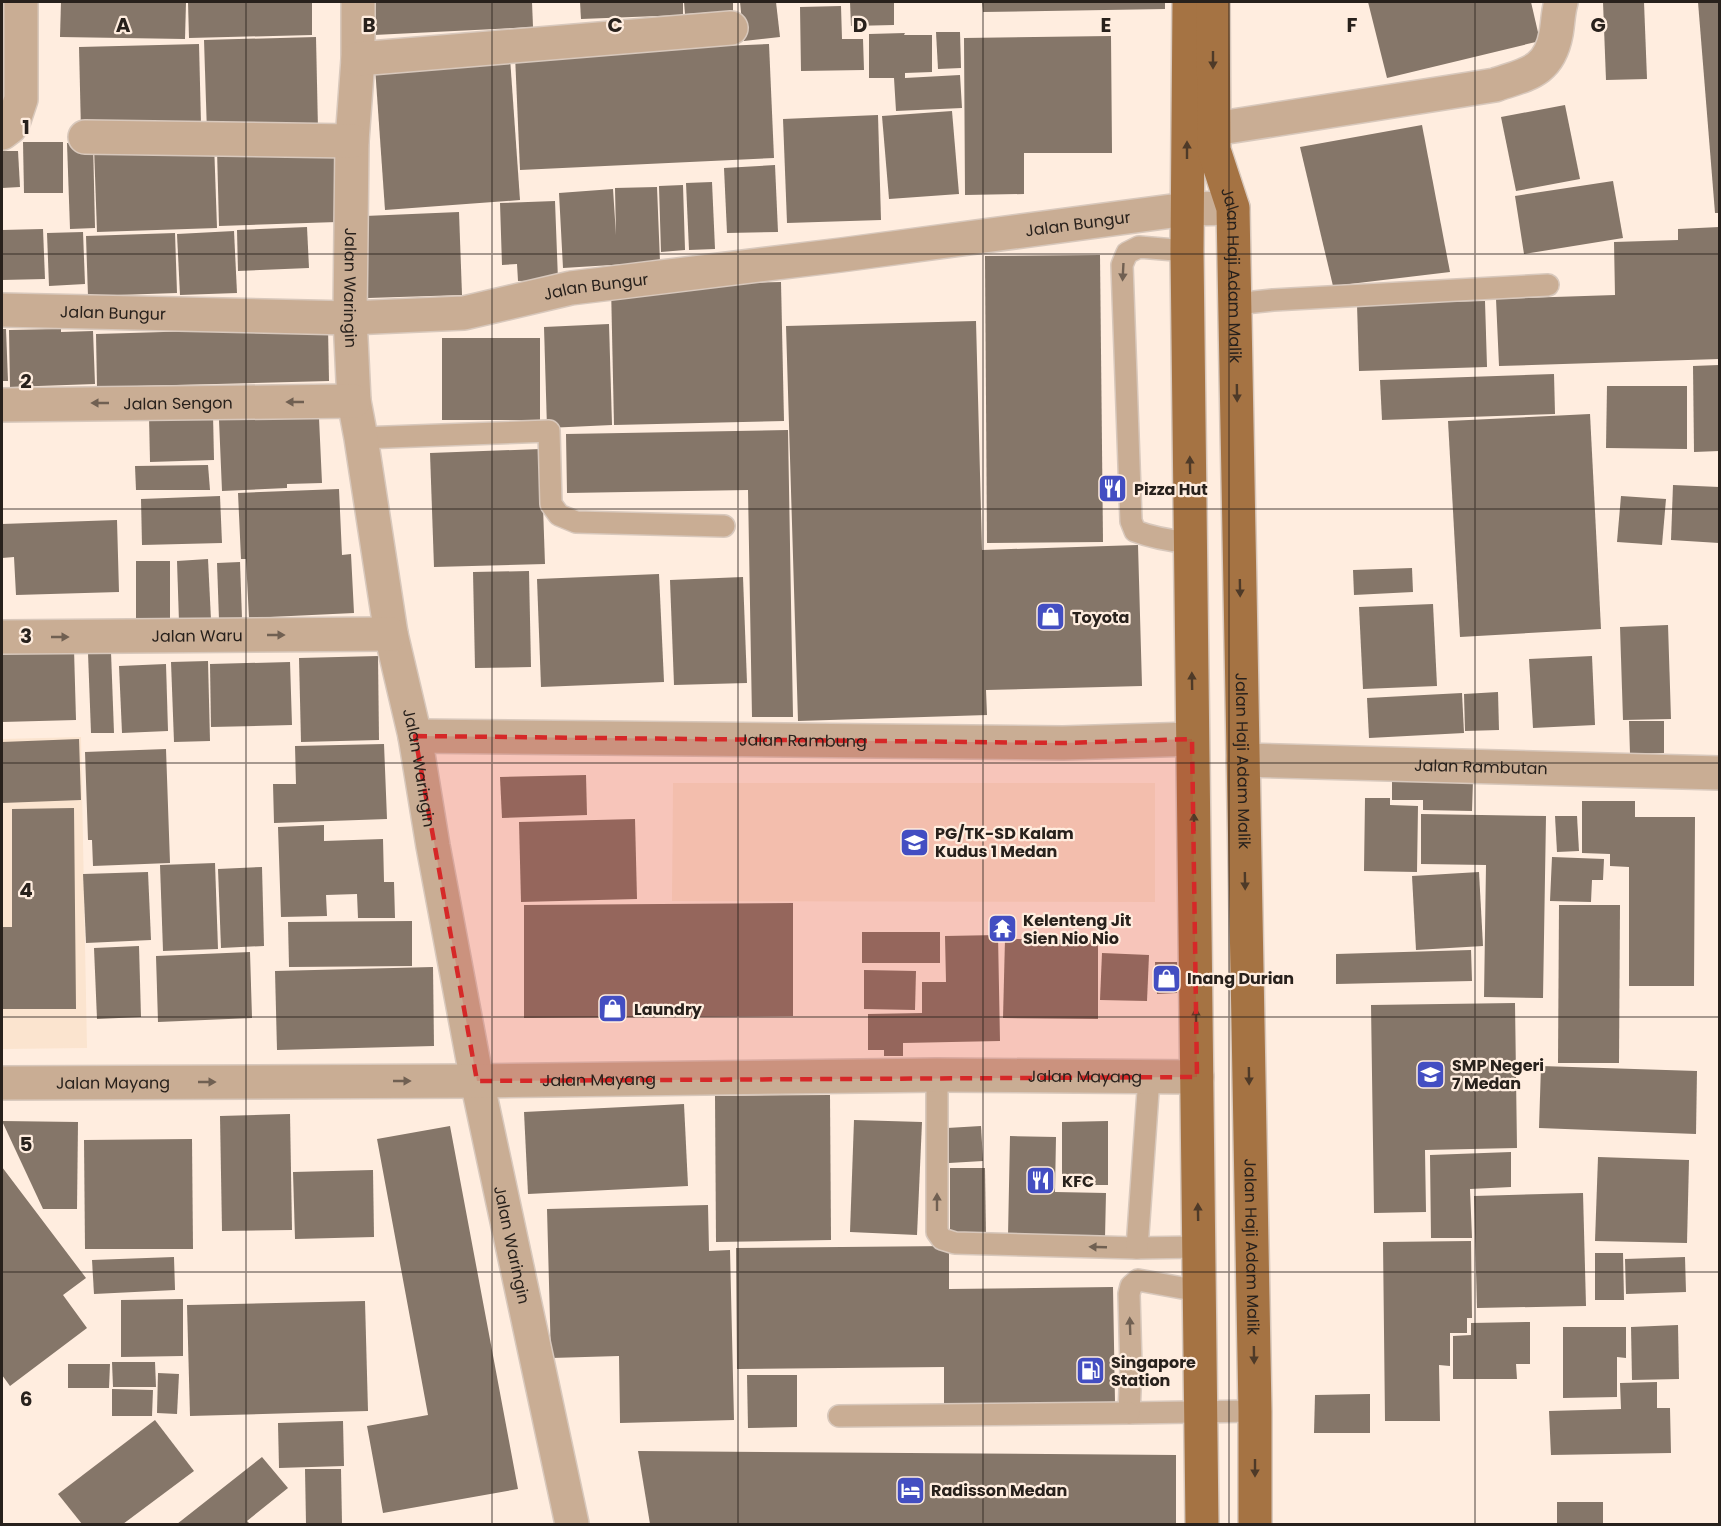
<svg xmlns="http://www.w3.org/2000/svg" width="1721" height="1526" font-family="Poppins,sans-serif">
	<rect width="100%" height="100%" fill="#ffeddf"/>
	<g fill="#fbe4cf">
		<path d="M81 737 87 1048 2 1049V739Z"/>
		<path d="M673 783H1155V902L672 901Z"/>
	</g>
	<g fill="#857669">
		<path d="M61 2H186L185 39 60 37Z"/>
		<path d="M188 2H312V35L189 38Z"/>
		<path d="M372 2H532L533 27 374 35Z"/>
		<path d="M580 2H683V15L581 19Z"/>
		<path d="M684 2H733V11L685 14Z"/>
		<path d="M740 2H776L780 37 744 41Z"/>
		<path d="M850 2H894V25L851 26Z"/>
		<path d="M982 2H1165V9L983 12Z"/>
		<path d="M1368 2H1531L1540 41 1387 78Z"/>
		<path d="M1603 2H1644L1647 79 1606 80Z"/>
		<path d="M1698 2H1719V213H1715Z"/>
		<path d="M841 6 842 39H863L864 70 801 71 800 7Z"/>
		<path d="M936 32H960L961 68 938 69Z"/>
		<path d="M905 33 904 35H932V72L905 73V78L960 75 962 108 896 111 894 78H869V34Z"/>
		<path d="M1111 36 1112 153H1024V194L965 195 964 38Z"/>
		<path d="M316 37 318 130 207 133 204 40Z"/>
		<path d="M199 44 201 124 81 131 79 47Z"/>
		<path d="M769 44 774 158 520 170 515 55Z"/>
		<path d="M510 58 520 200 385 210 375 67Z"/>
		<path d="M1565 105 1580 179 1516 191 1501 117Z"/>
		<path d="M952 111 959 194 889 199 882 116Z"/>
		<path d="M878 115 881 220 787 223 783 119Z"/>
		<path d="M1422 125 1450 272 1333 286 1300 147Z"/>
		<path d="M23 142H63V193H24Z"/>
		<path d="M93 142 95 228 70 229 67 143Z"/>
		<path d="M214 143 217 228 97 232 94 147Z"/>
		<path d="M334 144 337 222 219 226 217 149Z"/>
		<path d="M2 151H18L20 187 2 188Z"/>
		<path d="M775 165 778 232 727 233 724 168Z"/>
		<path d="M1613 181 1623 238 1524 254 1515 196Z"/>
		<path d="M712 182 715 249 689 250 686 183Z"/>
		<path d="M683 185 685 250 661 252 659 186Z"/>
		<path d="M657 187 660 262 563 268 559 193 613 189 616 235 615 188Z"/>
		<path d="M555 201 558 280 518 281 517 264 502 265 500 203Z"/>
		<path d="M459 212 462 295 368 298 365 216Z"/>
		<path d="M307 227 309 268 238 271 237 230Z"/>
		<path d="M1719 227V359L1499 366 1496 299 1615 295 1614 242 1678 240V229Z"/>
		<path d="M43 229 45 279 2 280V230Z"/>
		<path d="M234 231 237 293 180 295 177 234Z"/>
		<path d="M83 232 85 284 49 286 47 233Z"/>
		<path d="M175 233 177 293 88 296 86 236Z"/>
		<path d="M1100 255 1103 542 987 543 985 256Z"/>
		<path d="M781 282 784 421 614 425 611 286Z"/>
		<path d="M1485 301 1487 367 1359 371 1357 304Z"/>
		<path d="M976 321 982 550 1138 545 1142 686 986 690 987 715 798 721 786 326Z"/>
		<path d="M609 324 612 425 547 428 544 327Z"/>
		<path d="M328 327 329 381 97 387 96 334Z"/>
		<path d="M2 329H6L8 381H2Z"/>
		<path d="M61 329V332L93 331 95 384 10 387 9 330Z"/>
		<rect x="442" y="338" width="98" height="82"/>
		<path d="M1719 365V451L1694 452 1693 366Z"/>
		<path d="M1554 374 1555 414 1382 420 1380 380Z"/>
		<path d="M1607 386H1687V449L1606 448Z"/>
		<path d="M213 414 214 460 150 462 149 416Z"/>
		<path d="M1590 414 1601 629 1460 637 1448 421Z"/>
		<path d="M285 418V419L319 418 322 483 287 484V488L222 491 219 420Z"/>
		<path d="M788 430 793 717H752L748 490 567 493 566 434Z"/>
		<path d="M541 449 545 564 434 567 430 453Z"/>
		<path d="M208 465 210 490H136L135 466Z"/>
		<path d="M1673 485 1719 487V543L1671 540Z"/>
		<path d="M339 489 342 555 351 554 354 613 249 618 246 559H241L238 493Z"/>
		<path d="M220 496 222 543 142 545 141 499Z"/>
		<path d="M1621 496 1666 499 1662 545 1617 542Z"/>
		<path d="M117 520 119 592 16 595 14 557 2 558V524Z"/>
		<path d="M208 559 211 620 179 622 177 561Z"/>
		<rect x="136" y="561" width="34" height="62"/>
		<path d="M240 562 242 619 219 620 217 563Z"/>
		<path d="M1412 568 1413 592 1354 595 1353 570Z"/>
		<path d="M529 571 531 667 475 668 473 572Z"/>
		<path d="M659 574 664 682 541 687 537 579Z"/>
		<path d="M743 577 747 683 674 685 670 580Z"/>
		<path d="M1433 604 1437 686 1363 689 1359 607Z"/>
		<path d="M1668 625 1671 719 1623 720 1620 627Z"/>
		<path d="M74 649 76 720 2 722V651Z"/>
		<path d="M111 652 114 733H91L88 653Z"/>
		<path d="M378 656 379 740 301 742 299 658Z"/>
		<path d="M1592 656 1595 725 1533 728 1529 659Z"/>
		<path d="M208 661 210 741 174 742 171 662Z"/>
		<path d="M290 662 292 725 211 727 210 664Z"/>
		<path d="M166 664 168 731 122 733 119 666Z"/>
		<path d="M1498 692 1499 730 1465 731 1464 694Z"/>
		<path d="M1462 693 1464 733 1369 738 1367 698Z"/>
		<path d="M1629 721H1664V753L1630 754Z"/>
		<path d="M79 739 81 800 2 803V742Z"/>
		<path d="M384 744 387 819 274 823 273 784H296L295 746Z"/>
		<path d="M166 749 170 863 93 866 92 840H88L85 752Z"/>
		<path d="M586 775 587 815 502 818 500 777Z"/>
		<path d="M1392 778 1473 780 1472 811 1423 810V800H1392Z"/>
		<path d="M1365 798H1390V805L1418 806 1417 872 1364 871Z"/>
		<path d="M1582 801H1635V817H1695L1694 986H1629V867L1610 866V854L1582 853Z"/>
		<path d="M74 808 76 1009H2V927H12V809Z"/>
		<path d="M1421 814 1546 816 1543 998 1484 997 1486 865 1421 864Z"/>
		<path d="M1555 816H1577L1579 851 1557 852Z"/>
		<path d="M635 819 637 899 521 902 519 822Z"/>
		<path d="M324 825V841L383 839 384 882H394L395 918H358L357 894 326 895 327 916 281 917 278 827Z"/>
		<path d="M1552 857 1604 859 1603 880H1592L1591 902 1550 901Z"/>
		<path d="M215 863 218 949 163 951 160 865Z"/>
		<path d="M262 867 264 946 221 948 218 869Z"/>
		<path d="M148 872 151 940 86 943 83 874Z"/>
		<path d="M1479 872 1483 946 1416 950 1412 876Z"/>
		<path d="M793 903V1016L524 1018V905Z"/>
		<path d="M1559 905H1620L1619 1063H1558Z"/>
		<path d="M412 921V966L289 967 288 922Z"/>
		<rect x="862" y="932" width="78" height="31"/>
		<path d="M998 935 1000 1041 903 1043V1056H884V1050H868V1014L922 1013V982H946L945 936Z"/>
		<path d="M1005 939 1098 940V1019L1003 1018Z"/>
		<path d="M139 946 141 1017 97 1019 94 948Z"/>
		<path d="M1471 950 1472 981 1336 984V954Z"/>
		<path d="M250 952 252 1018 158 1022 156 956Z"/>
		<path d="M1102 953 1149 955 1147 1001 1100 1000Z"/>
		<path d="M1155 962H1177V993L1157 994Z"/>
		<path d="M433 967 434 1046 277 1050 275 971Z"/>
		<path d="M864 970 916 971 915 1010 864 1009Z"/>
		<path d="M1515 1003 1517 1148 1425 1150 1426 1212 1374 1213 1371 1005Z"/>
		<path d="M1541 1066 1697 1071 1696 1134 1539 1128Z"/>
		<path d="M830 1095 831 1240 716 1242 715 1096Z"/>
		<path d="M684 1104 688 1186 528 1194 524 1112Z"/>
		<path d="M290 1114 292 1230 222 1231 220 1116Z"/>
		<path d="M854 1120 922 1122 917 1235 850 1232Z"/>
		<path d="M2 1121 78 1122 77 1209H43Z"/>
		<path d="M1108 1121V1185H1062V1122Z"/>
		<path d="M450 1126 518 1489 383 1513 367 1426 428 1415 377 1139Z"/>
		<path d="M981 1126 983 1161 949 1163 947 1128Z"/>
		<path d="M1010 1136 1056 1137 1055 1192 1106 1193 1105 1238 1008 1236Z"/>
		<path d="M192 1139 193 1249H85L84 1140Z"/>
		<path d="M1511 1152V1187L1470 1189 1472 1238H1431L1430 1155Z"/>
		<path d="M1598 1157 1689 1160 1687 1243 1595 1241Z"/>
		<path d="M2 1167 86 1278 63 1295 87 1328 10 1386 2 1375Z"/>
		<path d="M950 1168H985L986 1237H950Z"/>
		<path d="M373 1170 374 1237 295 1239 293 1172Z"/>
		<path d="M1583 1193 1586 1306 1477 1308 1474 1196Z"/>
		<path d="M708 1205 709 1251 730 1250 734 1420 620 1423 619 1356 551 1358 547 1209Z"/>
		<path d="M1471 1241 1472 1318H1467V1333H1450V1366L1439 1365 1440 1421H1385L1383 1242Z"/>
		<path d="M949 1246V1289L1113 1287 1115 1402 944 1404V1367L737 1369 736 1248Z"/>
		<path d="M1595 1253H1623L1624 1300H1595Z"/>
		<path d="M174 1257 175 1290 94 1294 92 1260Z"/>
		<path d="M1685 1257 1686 1292 1626 1294 1625 1259Z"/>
		<path d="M183 1299V1356L121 1357V1300Z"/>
		<path d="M365 1301 368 1411 190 1416 187 1305Z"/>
		<path d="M1530 1322V1364H1516L1517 1379H1453V1336L1471 1335V1323Z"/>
		<path d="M1678 1325 1679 1379 1632 1380 1631 1327Z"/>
		<path d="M1563 1327H1626V1358L1617 1357V1397L1563 1398Z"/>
		<path d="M112 1362H155L156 1387H113Z"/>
		<path d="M68 1364H110L109 1388H68Z"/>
		<path d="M158 1373 179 1374 177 1414 157 1413Z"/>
		<path d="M747 1375H797V1427L748 1428Z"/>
		<path d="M1657 1382V1408H1670L1671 1453 1551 1455 1549 1411 1621 1409 1620 1383Z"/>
		<path d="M112 1389 153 1390 152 1416H112Z"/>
		<path d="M1370 1394V1433H1314L1315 1395Z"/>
		<path d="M155 1420 194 1471 123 1524H82L58 1494Z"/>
		<path d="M343 1421 344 1466 279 1468 278 1423Z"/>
		<path d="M638 1451 1176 1455V1524H650Z"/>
		<path d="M262 1457 288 1488 247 1521 250 1524H177Z"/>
		<path d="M305 1469H341L342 1524H306Z"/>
		<rect x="1557" y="1502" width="46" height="22"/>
	</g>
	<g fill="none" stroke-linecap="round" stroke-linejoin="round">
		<defs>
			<g id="lane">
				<path d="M1187 251 1139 247 1127 253 1122 265 1131 521 1135 531C1153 538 1172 541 1191 543"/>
				<path d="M1235 304 1273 300 1548 285"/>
				<path d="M361 438 549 431 551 504 559 515 576 522 724 526"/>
				<path d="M937 1075V1232L942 1239 955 1243 1137 1248 1198 1247"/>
				<path d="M1137 1248 1149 1077"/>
				<path d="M1199 1291 1138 1280 1131 1286 1129 1294 1131 1367 1129 1413 1255 1411"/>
				<path d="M839 1416 1129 1413"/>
			</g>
			<g id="street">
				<path id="s1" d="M358 2V59L352 141 350 318 354 401 361 438 391 634 415 736 433 846 477 1081 572 1524"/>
				<path d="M358 59 731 28"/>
				<path d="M1214 129 1495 85C1527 74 1549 72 1556 34 1558 23 1558 12 1561 2"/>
				<path d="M2 133 10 127 14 120 21 99V2"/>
				<path d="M85 137 352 141"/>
				<path id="s2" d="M2 310 350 318 464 313 571 288 841 255 1187 209 1233 208"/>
				<path id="s3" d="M2 405 354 401"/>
				<path id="s4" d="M2 637 391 634"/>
				<path id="s5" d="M415 736 1063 743 1192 739"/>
				<path id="s6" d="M1243 760 1720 773"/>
				<path id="s7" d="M2 1083 477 1081 937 1075 1197 1077"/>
			</g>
			<g id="primary">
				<path d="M1189 2 1187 251 1202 1524"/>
				<path id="s8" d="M1213 2 1214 150 1233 208 1249 1079 1255 1411V1524"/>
			</g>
		</defs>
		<use href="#lane" stroke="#d8c8bc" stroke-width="24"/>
		<use href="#street" stroke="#d8c8bc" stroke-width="36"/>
		<use href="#primary" stroke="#d8c8bc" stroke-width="36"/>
		<use href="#lane" stroke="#c9ad94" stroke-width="21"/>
		<use href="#street" stroke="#c9ad94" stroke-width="33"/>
		<use href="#primary" stroke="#a57343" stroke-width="33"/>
	</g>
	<defs><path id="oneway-solid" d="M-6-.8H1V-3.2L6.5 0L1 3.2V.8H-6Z" transform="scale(1.5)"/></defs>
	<g fill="#4e3a28">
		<use href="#oneway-solid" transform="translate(1213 60) rotate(90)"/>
		<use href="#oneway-solid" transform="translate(1187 150) rotate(-90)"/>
		<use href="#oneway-solid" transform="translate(1237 393) rotate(89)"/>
		<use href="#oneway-solid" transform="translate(1190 465) rotate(-91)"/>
		<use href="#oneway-solid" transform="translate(1240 588) rotate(89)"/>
		<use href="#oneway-solid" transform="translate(1192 681) rotate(-91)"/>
		<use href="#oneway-solid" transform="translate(1194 822) rotate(-91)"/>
		<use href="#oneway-solid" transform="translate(1245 881) rotate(89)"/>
		<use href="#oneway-solid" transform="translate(1196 1017) rotate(-91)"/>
		<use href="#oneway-solid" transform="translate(1249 1076) rotate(89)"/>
		<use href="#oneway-solid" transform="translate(1198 1212) rotate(-91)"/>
		<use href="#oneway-solid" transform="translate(1254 1355) rotate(89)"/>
		<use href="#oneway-solid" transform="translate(1255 1468) rotate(90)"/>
	</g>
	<g fill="#706052">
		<use href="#oneway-solid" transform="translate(1123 272) rotate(93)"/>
		<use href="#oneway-solid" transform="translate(295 402) rotate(180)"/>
		<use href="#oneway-solid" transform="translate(100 403) rotate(180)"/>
		<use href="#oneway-solid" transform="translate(276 635)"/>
		<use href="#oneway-solid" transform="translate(60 637)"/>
		<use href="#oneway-solid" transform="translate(402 1081)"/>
		<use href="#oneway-solid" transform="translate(207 1082)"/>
		<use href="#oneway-solid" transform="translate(937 1202) rotate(-90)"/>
		<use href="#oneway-solid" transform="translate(1098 1247) rotate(-178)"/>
		<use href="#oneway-solid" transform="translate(1130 1326) rotate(-92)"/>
	</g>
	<path fill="#d62828" fill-opacity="0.2" stroke="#d62828" stroke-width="4.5" stroke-dasharray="12 8" stroke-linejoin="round" d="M415 736 1063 743 1192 739 1197 1077 477 1081Z"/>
	<path fill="none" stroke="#28211c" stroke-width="1.5" stroke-opacity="0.55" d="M246 2V1524M492 2V1524M738 2V1524M983 2V1524M1229 2V1524M1475 2V1524M2 254H1720M2 509H1720M2 763H1720M2 1017H1720M2 1272H1720"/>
	<defs>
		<symbol id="restaurant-square" viewBox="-11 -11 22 22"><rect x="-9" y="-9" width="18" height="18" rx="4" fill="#434ec2" stroke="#ffeddf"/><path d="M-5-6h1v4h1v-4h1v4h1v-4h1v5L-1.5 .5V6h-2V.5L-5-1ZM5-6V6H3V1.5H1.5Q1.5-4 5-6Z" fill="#fff"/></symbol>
		<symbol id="shop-square" viewBox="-11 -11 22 22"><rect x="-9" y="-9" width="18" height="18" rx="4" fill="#434ec2" stroke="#ffeddf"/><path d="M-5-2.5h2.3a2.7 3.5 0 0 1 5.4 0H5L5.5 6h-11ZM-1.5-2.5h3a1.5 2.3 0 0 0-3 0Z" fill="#fff"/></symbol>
		<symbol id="school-square" viewBox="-11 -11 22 22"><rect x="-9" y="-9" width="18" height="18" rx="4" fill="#434ec2" stroke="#ffeddf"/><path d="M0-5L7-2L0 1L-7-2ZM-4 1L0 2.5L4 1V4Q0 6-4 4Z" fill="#fff"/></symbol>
		<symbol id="temple-square" viewBox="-11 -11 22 22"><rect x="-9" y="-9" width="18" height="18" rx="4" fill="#434ec2" stroke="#ffeddf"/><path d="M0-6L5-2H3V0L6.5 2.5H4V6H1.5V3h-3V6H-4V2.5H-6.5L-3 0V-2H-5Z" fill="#fff"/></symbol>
		<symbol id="fuel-square" viewBox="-11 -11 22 22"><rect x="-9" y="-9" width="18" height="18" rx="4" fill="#434ec2" stroke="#ffeddf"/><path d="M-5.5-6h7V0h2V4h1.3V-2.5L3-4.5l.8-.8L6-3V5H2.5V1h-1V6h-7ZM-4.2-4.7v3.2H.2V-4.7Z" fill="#fff"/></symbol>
		<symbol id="hotel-square" viewBox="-11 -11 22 22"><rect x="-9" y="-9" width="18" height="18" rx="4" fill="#434ec2" stroke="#ffeddf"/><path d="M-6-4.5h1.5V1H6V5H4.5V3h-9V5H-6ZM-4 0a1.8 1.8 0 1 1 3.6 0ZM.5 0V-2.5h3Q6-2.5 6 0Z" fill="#fff"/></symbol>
	</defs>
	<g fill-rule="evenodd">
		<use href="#restaurant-square" x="1096" y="472" width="33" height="33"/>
		<use href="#shop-square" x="1034" y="600" width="33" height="33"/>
		<use href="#school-square" x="898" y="826" width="33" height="33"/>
		<use href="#temple-square" x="986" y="912" width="33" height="33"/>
		<use href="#shop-square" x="1150" y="962" width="33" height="33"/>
		<use href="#shop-square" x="596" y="992" width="33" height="33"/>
		<use href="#school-square" x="1414" y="1058" width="33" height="33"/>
		<use href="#restaurant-square" x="1024" y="1164" width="33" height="33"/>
		<use href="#fuel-square" x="1074" y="1354" width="33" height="33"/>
		<use href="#hotel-square" x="894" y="1474" width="33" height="33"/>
	</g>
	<g text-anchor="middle" stroke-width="4.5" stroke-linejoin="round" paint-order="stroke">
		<g font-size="16" fill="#28211c" stroke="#ffeddf">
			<text dy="6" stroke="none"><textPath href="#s2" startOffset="1083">Jalan Bungur</textPath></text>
			<text dy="6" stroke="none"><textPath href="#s8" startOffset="276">Jalan Haji Adam Malik</textPath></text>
			<text dy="6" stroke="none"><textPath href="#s2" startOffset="597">Jalan Bungur</textPath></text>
			<text dy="6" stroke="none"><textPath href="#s1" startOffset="286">Jalan Waringin</textPath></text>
			<text dy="6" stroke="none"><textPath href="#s2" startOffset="111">Jalan Bungur</textPath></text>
			<text dy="6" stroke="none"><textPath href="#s3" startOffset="176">Jalan Sengon</textPath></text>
			<text dy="6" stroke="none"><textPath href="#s4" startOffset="195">Jalan Waru</textPath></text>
			<text dy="6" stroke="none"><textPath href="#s5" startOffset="388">Jalan Rambung</textPath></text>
			<text dy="6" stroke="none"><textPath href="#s8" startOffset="762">Jalan Haji Adam Malik</textPath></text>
			<text dy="6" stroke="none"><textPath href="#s6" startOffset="238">Jalan Rambutan</textPath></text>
			<text dy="6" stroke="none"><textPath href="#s1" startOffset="772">Jalan Waringin</textPath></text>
			<text dy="6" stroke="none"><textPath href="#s7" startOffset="1083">Jalan Mayang</textPath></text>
			<text dy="6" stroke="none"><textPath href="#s7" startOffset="597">Jalan Mayang</textPath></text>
			<text dy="6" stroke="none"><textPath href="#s7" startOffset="111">Jalan Mayang</textPath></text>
			<text dy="6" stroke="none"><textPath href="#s1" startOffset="1258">Jalan Waringin</textPath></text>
			<text dy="6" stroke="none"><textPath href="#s8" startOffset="1248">Jalan Haji Adam Malik</textPath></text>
		</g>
		<g font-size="16" font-weight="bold" fill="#28211c" stroke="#ffeddf" text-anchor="start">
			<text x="1134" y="495">Pizza Hut</text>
			<text x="1072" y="623">Toyota</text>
			<text x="935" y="839">PG/TK-SD Kalam<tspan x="935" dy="18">Kudus 1 Medan</tspan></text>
			<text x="1023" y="926">Kelenteng Jit<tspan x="1023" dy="18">Sien Nio Nio</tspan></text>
			<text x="1187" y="984">Inang Durian</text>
			<text x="634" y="1015">Laundry</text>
			<text x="1452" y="1071">SMP Negeri<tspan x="1452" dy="18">7 Medan</tspan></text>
			<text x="1062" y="1187">KFC</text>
			<text x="1111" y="1368">Singapore<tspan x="1111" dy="18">Station</tspan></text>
			<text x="931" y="1496">Radisson Medan</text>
		</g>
	</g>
	<g font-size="20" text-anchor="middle" font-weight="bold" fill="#28211c" stroke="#ffeddf" stroke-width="4.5" stroke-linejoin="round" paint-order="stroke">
		<text x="123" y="32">A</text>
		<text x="369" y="32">B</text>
		<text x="615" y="32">C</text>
		<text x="860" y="32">D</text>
		<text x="1106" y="32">E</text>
		<text x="1352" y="32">F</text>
		<text x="1598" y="32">G</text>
		<text x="26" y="134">1</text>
		<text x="26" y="388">2</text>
		<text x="26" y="643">3</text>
		<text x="26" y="897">4</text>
		<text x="26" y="1151">5</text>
		<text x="26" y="1406">6</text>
	</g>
	<rect width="1721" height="1526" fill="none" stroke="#28211c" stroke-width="6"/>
</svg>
